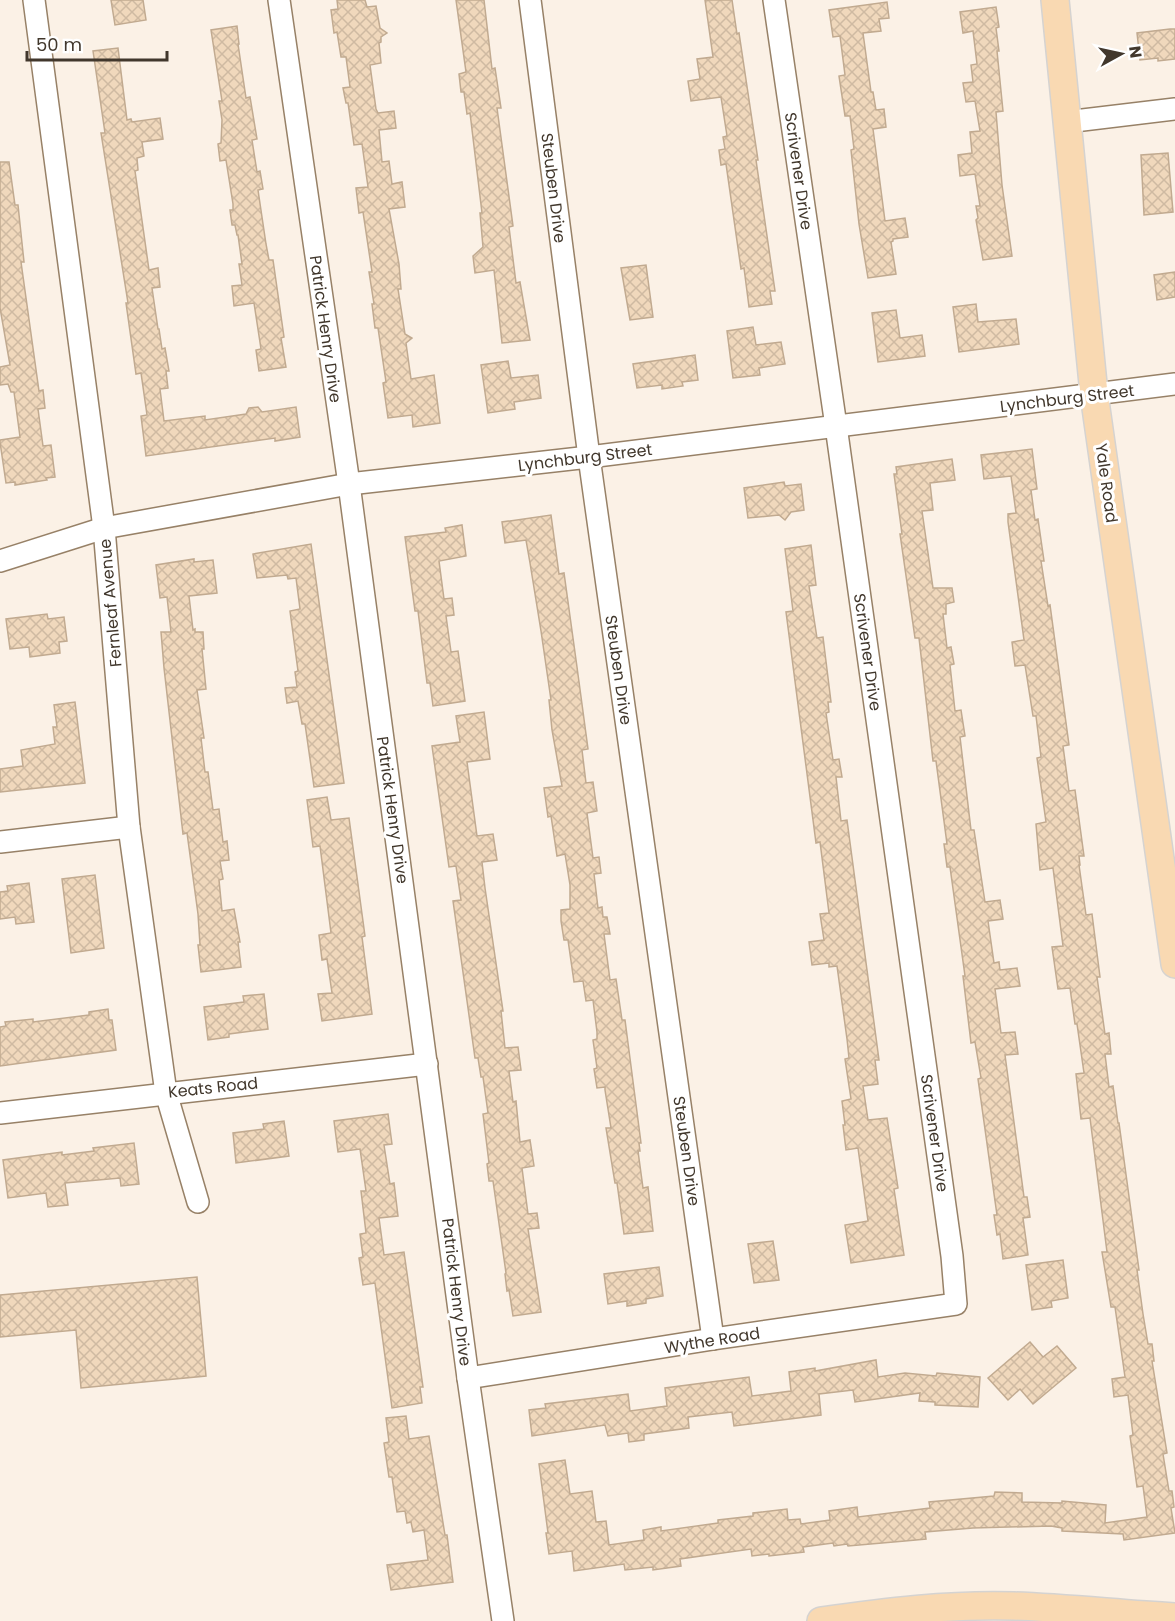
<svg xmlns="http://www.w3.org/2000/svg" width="1175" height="1621" font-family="Poppins,sans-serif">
	<defs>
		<pattern id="building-cross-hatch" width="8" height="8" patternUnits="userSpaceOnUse" patternTransform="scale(1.5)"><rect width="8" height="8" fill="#f0d8bc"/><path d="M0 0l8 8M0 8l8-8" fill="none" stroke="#cfbaa2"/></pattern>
	</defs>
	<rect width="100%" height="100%" fill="#fbf1e6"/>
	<g fill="url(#building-cross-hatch)" stroke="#c1aa90" stroke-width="1.5">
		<path d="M111 0H143L146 20 115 25Z"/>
		<path d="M337 0H365L367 7 376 6 380 28 387 33 381 37V42L379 43 381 63 370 65 376 109 378 113 394 111 396 128 379 130 382 162 389 161 392 184 402 182 405 207 389 209 399 264 401 289H398L405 334 412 338 406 343 411 379 434 375 440 423 413 427 412 415 388 418 383 383 386 382 378 328H375L372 304H374L369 272H372L363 212 359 213 356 188 368 187 362 144 354 145 348 103H346L343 88 350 87 346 57H341L337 32 334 33 331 10 338 9Z"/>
		<path d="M456 0H484L492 69 495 68 501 108H497L513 226 509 227 516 283 520 282 530 340 502 343 494 270 475 273 473 256 483 247 480 213H482L470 113 467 114 464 92H461L459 74 466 72Z"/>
		<path d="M705 0H732L737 34 739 33 758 160H756L775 291H770L772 304 749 307 744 268 741 269 726 164 721 165 719 150 725 149 723 137 727 136 721 97 691 101 688 81 700 79 697 59 713 57Z"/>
		<path d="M887 2 889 18 879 19 881 31 863 33 871 92H873L876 110 884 109 886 127 873 129 885 221 905 218 908 237 893 239V241L891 242 896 274 868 278 859 224 851 150 854 149 850 116H845L839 76 845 75 840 36 833 37 829 10Z"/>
		<path d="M996 7 999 27 996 28 999 51H997L1003 111 996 112 1002 185 1012 256 983 260 976 220 978 218 976 206H980L975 174 960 176 958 155 972 153 970 132 980 131 975 101 966 102 963 83 973 82 971 65 977 64 973 31 963 33 960 12Z"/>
		<path d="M237 26 239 44H238L246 98 250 97 257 139 252 140 257 172 260 171 263 189 258 190 266 244 269 260H273L284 337 281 338 286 367 259 371 256 350 261 349 254 303 234 306 232 286 242 285 239 264H242L238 235H237L235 225H232L230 210H233V204L226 160 220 161 218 144 221 143 222 120 219 101H222L211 30Z"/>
		<path d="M1170 29H1175V59L1158 61V58L1140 60 1137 33Z"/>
		<path d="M118 48 127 120 131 119 132 122 160 118 163 139 142 142 144 156 137 158 138 170 135 171 149 270 158 268 160 287 152 288 158 329H159L162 349 165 348 169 371H166L168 388 160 389 164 421 205 416V420L246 414 249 408 258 407 262 412 296 407 300 437 275 441V438L146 456 141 416 147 415 141 373 136 374 126 303H128L101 133H105L93 51Z"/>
		<path d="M1168 153 1173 212 1144 215 1141 155Z"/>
		<path d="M0 162H9L15 205H18L24 262H21L39 391 43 390 45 408 38 409 43 446 51 445 55 477 46 478 47 480 15 485V482L6 483 0 442V440L20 437 14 392H11L8 384 0 385V367L10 365 0 308Z"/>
		<path d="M646 265 653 317 630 320 621 268Z"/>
		<path d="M1175 272V297L1157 300 1154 275Z"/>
		<path d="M976 304 978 322 1016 319 1019 344 959 352 953 307Z"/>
		<path d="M896 310 900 338 922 335 925 356 878 362 872 313Z"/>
		<path d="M753 327 756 345 781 342 785 364 759 368 760 375 733 378 727 331Z"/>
		<path d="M695 355 698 380 682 382 683 386 662 389V385L637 388 633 364Z"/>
		<path d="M508 361 511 378 538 375 541 398 514 402 515 409 488 413 481 365Z"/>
		<path d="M1032 449 1037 489 1031 490 1035 520 1038 519 1044 561H1041L1048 606 1050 605 1069 745 1063 746 1069 791 1075 790 1084 856H1079L1080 865H1079L1086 915 1092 914 1100 977H1097L1105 1034 1109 1033 1111 1054H1105L1109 1087 1113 1086 1118 1123H1119L1139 1270H1137L1143 1314 1148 1344H1152L1154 1361H1152L1167 1453 1163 1454 1169 1491H1172L1174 1507 1171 1508 1175 1533 1124 1540 1123 1534 1062 1531V1528L1051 1526 973 1528 925 1532 926 1539 905 1541 848 1546 847 1544 834 1546 833 1543 803 1547 804 1552 769 1556V1554L752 1556 751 1549 680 1559 681 1566 653 1570V1567L625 1570 624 1564 574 1571 572 1551 549 1554 546 1533H548L539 1464 565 1460 570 1494 592 1491 596 1522 606 1521 609 1545 644 1540 643 1530 661 1527V1531L718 1523V1520L753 1516V1513L787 1509 788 1520 800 1519 801 1524 830 1520 829 1511 857 1507 858 1517 930 1508 929 1502 994 1496 995 1492 1022 1493V1502L1062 1503V1501L1106 1505 1105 1523 1147 1517 1143 1486 1137 1487 1130 1436 1133 1435 1128 1395 1114 1397 1112 1379 1125 1377 1115 1307H1111L1102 1252H1107L1090 1118 1081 1119 1076 1074 1084 1073 1077 1024H1075L1070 988 1058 989 1052 947 1063 946 1053 868 1040 870 1036 824 1046 822 1037 758 1041 757 1036 716H1033L1025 665 1015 666 1012 642 1024 640 1008 522V514L1016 513 1011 476 984 479 981 455Z"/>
		<path d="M952 459 955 480 930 483 933 510 922 511 933 588H952L954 602 946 604V614H943L947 648 951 647 954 664 950 665 955 711 961 710 965 736 960 737 971 830H974L985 902 1000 900 1003 919 988 921 994 963 999 962 1000 970 1017 968 1020 986 995 989 1001 1033 1015 1032 1018 1054 1005 1055 1024 1197H1027L1030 1217 1023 1218 1028 1255 1003 1259 1000 1234 997 1235 994 1215H997L995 1201 978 1079 981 1078 975 1042 971 1043 963 976H965L950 867H947L944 844H947L936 761H933L919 638H915L900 534H902L894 474H897L896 467Z"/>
		<path d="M784 482 785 486 801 484 804 510 791 512 785 520 779 515 748 518 744 488Z"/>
		<path d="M551 515 559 574 564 573 577 667 588 749 582 750 586 783 593 782 597 811 587 813 593 858 599 857 601 873 594 874 598 908 602 907 603 917H607L610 934H604L610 980 616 979 622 1020H625L641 1143H639L640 1151H638L643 1188 648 1187 653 1231 624 1234 617 1183H615L606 1128H611L605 1090V1087L597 1088 594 1069 597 1068 593 1040 597 1039V1032L593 1000 586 1001 583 981 574 982 568 940H564L561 921V910L570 909V885L565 854 557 856 551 816 548 817 544 788 562 786 552 730 549 700H551L541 631 530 563 526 540 505 543 502 522Z"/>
		<path d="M462 525 466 556 439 561 444 599 452 598 454 615 446 616 451 652 458 651 465 701 433 706 430 683H427L418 611H415L405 537 446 532 445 528Z"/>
		<path d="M311 544 344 783 314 787 305 724H302L298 701 287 703 285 688 297 687 295 672 298 671 290 611 300 609 296 578 288 579 287 575 257 578 253 554Z"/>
		<path d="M811 545 816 585 809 586 817 638 823 637 831 702H828L829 712 826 713 833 760 839 759 842 777H836L841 821 847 820 879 1060H875L878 1084 863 1086 868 1120 887 1118 898 1188 894 1189 904 1255 851 1263 845 1225 868 1221 858 1148 846 1150 843 1125H845L842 1101 851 1099 845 1059 849 1058 847 1039 837 966 829 967V963L812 965 809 942 824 940 820 914 829 913 820 842 816 843 786 612 793 611 785 549Z"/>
		<path d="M194 559V562L213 560 217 593 189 596 193 630 195 629V632H203L204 649H202L206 689 197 690 204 738H201L205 772H208L213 810 219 809 223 842 227 841 229 860 220 861 223 879 219 880 222 911 234 909 240 942H238L241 967 201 972 198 945H200L198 914 187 833 183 834 164 668 161 632H171L167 597 160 598 156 565Z"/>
		<path d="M47 614 48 619 64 617 67 641 59 642 60 653 30 657 29 647 10 649 6 619Z"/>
		<path d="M75 702 85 783 0 792V769L23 766 21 750 55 744 53 727H57L54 705Z"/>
		<path d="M484 712 490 759 467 762 477 836 493 834 497 860 482 862 485 888 503 1011H501L505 1048 518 1047 521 1070 509 1071 513 1102 516 1101 520 1142 530 1140 534 1166 522 1168 528 1214 537 1213 539 1228 528 1229 541 1312 513 1316 509 1290 507 1291 505 1274 506 1273 493 1181H489L487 1164 489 1163 483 1114 488 1113 483 1077H481L478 1058H475L453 901 461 900 456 866 449 867 432 746 460 742 456 716Z"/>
		<path d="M327 797 331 820 349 818 365 936 362 937 372 1014 322 1021 318 994 332 993 327 959 322 960 319 935 331 933 320 846 313 847 307 800Z"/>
		<path d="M95 875 104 948 71 953 62 879Z"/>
		<path d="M29 883 34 922 16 924 15 917 0 919V892L8 891 7 886Z"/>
		<path d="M264 994 268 1029 229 1034V1037L208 1040 204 1007 244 1002 243 996Z"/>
		<path d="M108 1009 109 1020H112L116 1050 0 1066V1027L6 1026 5 1022 33 1019V1022L89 1015V1012Z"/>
		<path d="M388 1114 392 1144 384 1145 390 1184 394 1183 398 1216 379 1218 384 1255 404 1252 423 1387H420L422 1403 392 1408 375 1283 363 1285 359 1258 363 1257 360 1234 366 1233 361 1191H366L360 1149 338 1152 334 1121Z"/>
		<path d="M284 1121 289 1156 236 1163 233 1133 264 1129 263 1124Z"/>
		<path d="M134 1143 139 1184 121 1186 120 1178 65 1183 68 1205 48 1207 46 1193 8 1198 3 1160 62 1152V1155L94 1151 93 1148Z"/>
		<path d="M773 1241 779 1280 754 1283 748 1244Z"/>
		<path d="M1063 1260 1068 1298 1051 1301 1052 1307 1032 1310 1026 1265Z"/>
		<path d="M659 1267 663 1296 646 1299V1303L627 1306V1301L608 1304 604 1274Z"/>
		<path d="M197 1277 206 1376 81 1388 76 1330 0 1337V1295Z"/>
		<path d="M1030 1342 1043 1357 1057 1346 1076 1368 1033 1404 1020 1389 1008 1400 988 1378Z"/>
		<path d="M876 1360 878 1377 905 1373 936 1376 937 1373 980 1377 978 1407 935 1405V1402L919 1401 920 1393 855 1402 853 1390 819 1394 821 1415 734 1426 732 1412 688 1417 689 1428 644 1434V1440L629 1442 628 1433 608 1436 605 1425 532 1436 529 1410 546 1408 545 1404 628 1394 630 1411 667 1406 665 1388 749 1377 752 1396 791 1391 789 1372 815 1368V1371Z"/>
		<path d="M406 1416 409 1439 429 1436 445 1535H447L453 1582 391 1590 387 1565 428 1560 424 1530 413 1532 411 1522 407 1523 405 1511 397 1512 392 1477H389L384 1443 389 1442 386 1418Z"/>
	</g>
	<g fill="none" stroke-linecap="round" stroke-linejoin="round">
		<defs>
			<g id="minor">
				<path d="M34 0 104 528 129 827 166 1093 198 1202"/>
				<path d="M279 0 349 484 468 1378 503 1621"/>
				<path d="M530 0 589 457 713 1339"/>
				<path d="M1066 122 1175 109"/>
				<path d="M0 561 104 528 349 484 589 457 1175 384"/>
				<path d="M0 842 129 827"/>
				<path d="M0 1113 427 1064"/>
				<path d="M468 1378 713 1339 956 1304 952 1256 836 426 774 0"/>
			</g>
			<g id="major">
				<path d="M1055 0 1094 394 1175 964"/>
				<path d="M821 1621C884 1612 949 1604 1014 1606 1068 1608 1121 1614 1175 1617"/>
			</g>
		</defs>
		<use href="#minor" stroke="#978167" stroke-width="24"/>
		<use href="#major" stroke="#d5d3d1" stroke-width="30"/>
		<use href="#minor" stroke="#fff" stroke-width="21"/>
		<use href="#major" stroke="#f9d9b2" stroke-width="27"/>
	</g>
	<g text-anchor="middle" stroke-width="6" stroke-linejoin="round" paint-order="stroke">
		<g font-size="16" fill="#41372c" stroke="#fff">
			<text transform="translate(799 171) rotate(82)" y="6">Scrivener Drive</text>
			<text transform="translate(554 188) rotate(83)" y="6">Steuben Drive</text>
			<text transform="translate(326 329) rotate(82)" y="6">Patrick Henry Drive</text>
			<text transform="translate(1067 398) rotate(-7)" y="6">Lynchburg Street</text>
			<text transform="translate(585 457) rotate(-7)" y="6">Lynchburg Street</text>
			<text transform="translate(1107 483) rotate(82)" y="6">Yale Road</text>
			<text transform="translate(110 603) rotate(-95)" y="6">Fernleaf Avenue</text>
			<text transform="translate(868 652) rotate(82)" y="6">Scrivener Drive</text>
			<text transform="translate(619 670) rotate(82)" y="6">Steuben Drive</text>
			<text transform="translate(393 810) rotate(82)" y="6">Patrick Henry Drive</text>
			<text transform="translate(213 1087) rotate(-6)" y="6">Keats Road</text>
			<text transform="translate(935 1133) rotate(82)" y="6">Scrivener Drive</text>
			<text transform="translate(687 1151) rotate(82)" y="6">Steuben Drive</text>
			<text transform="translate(457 1292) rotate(83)" y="6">Patrick Henry Drive</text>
			<text transform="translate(712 1340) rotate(-9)" y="6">Wythe Road</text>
		</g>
	</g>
	<g transform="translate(1121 54) rotate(82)" stroke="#ffffff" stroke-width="4.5" paint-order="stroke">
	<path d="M0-4.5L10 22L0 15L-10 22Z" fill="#41372c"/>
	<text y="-9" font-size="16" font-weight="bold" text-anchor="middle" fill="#41372c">N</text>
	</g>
	<path d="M27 51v9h140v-9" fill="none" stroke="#41372c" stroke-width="3"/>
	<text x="36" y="51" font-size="18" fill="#41372c" stroke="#ffffff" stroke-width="4.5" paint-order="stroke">50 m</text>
</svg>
